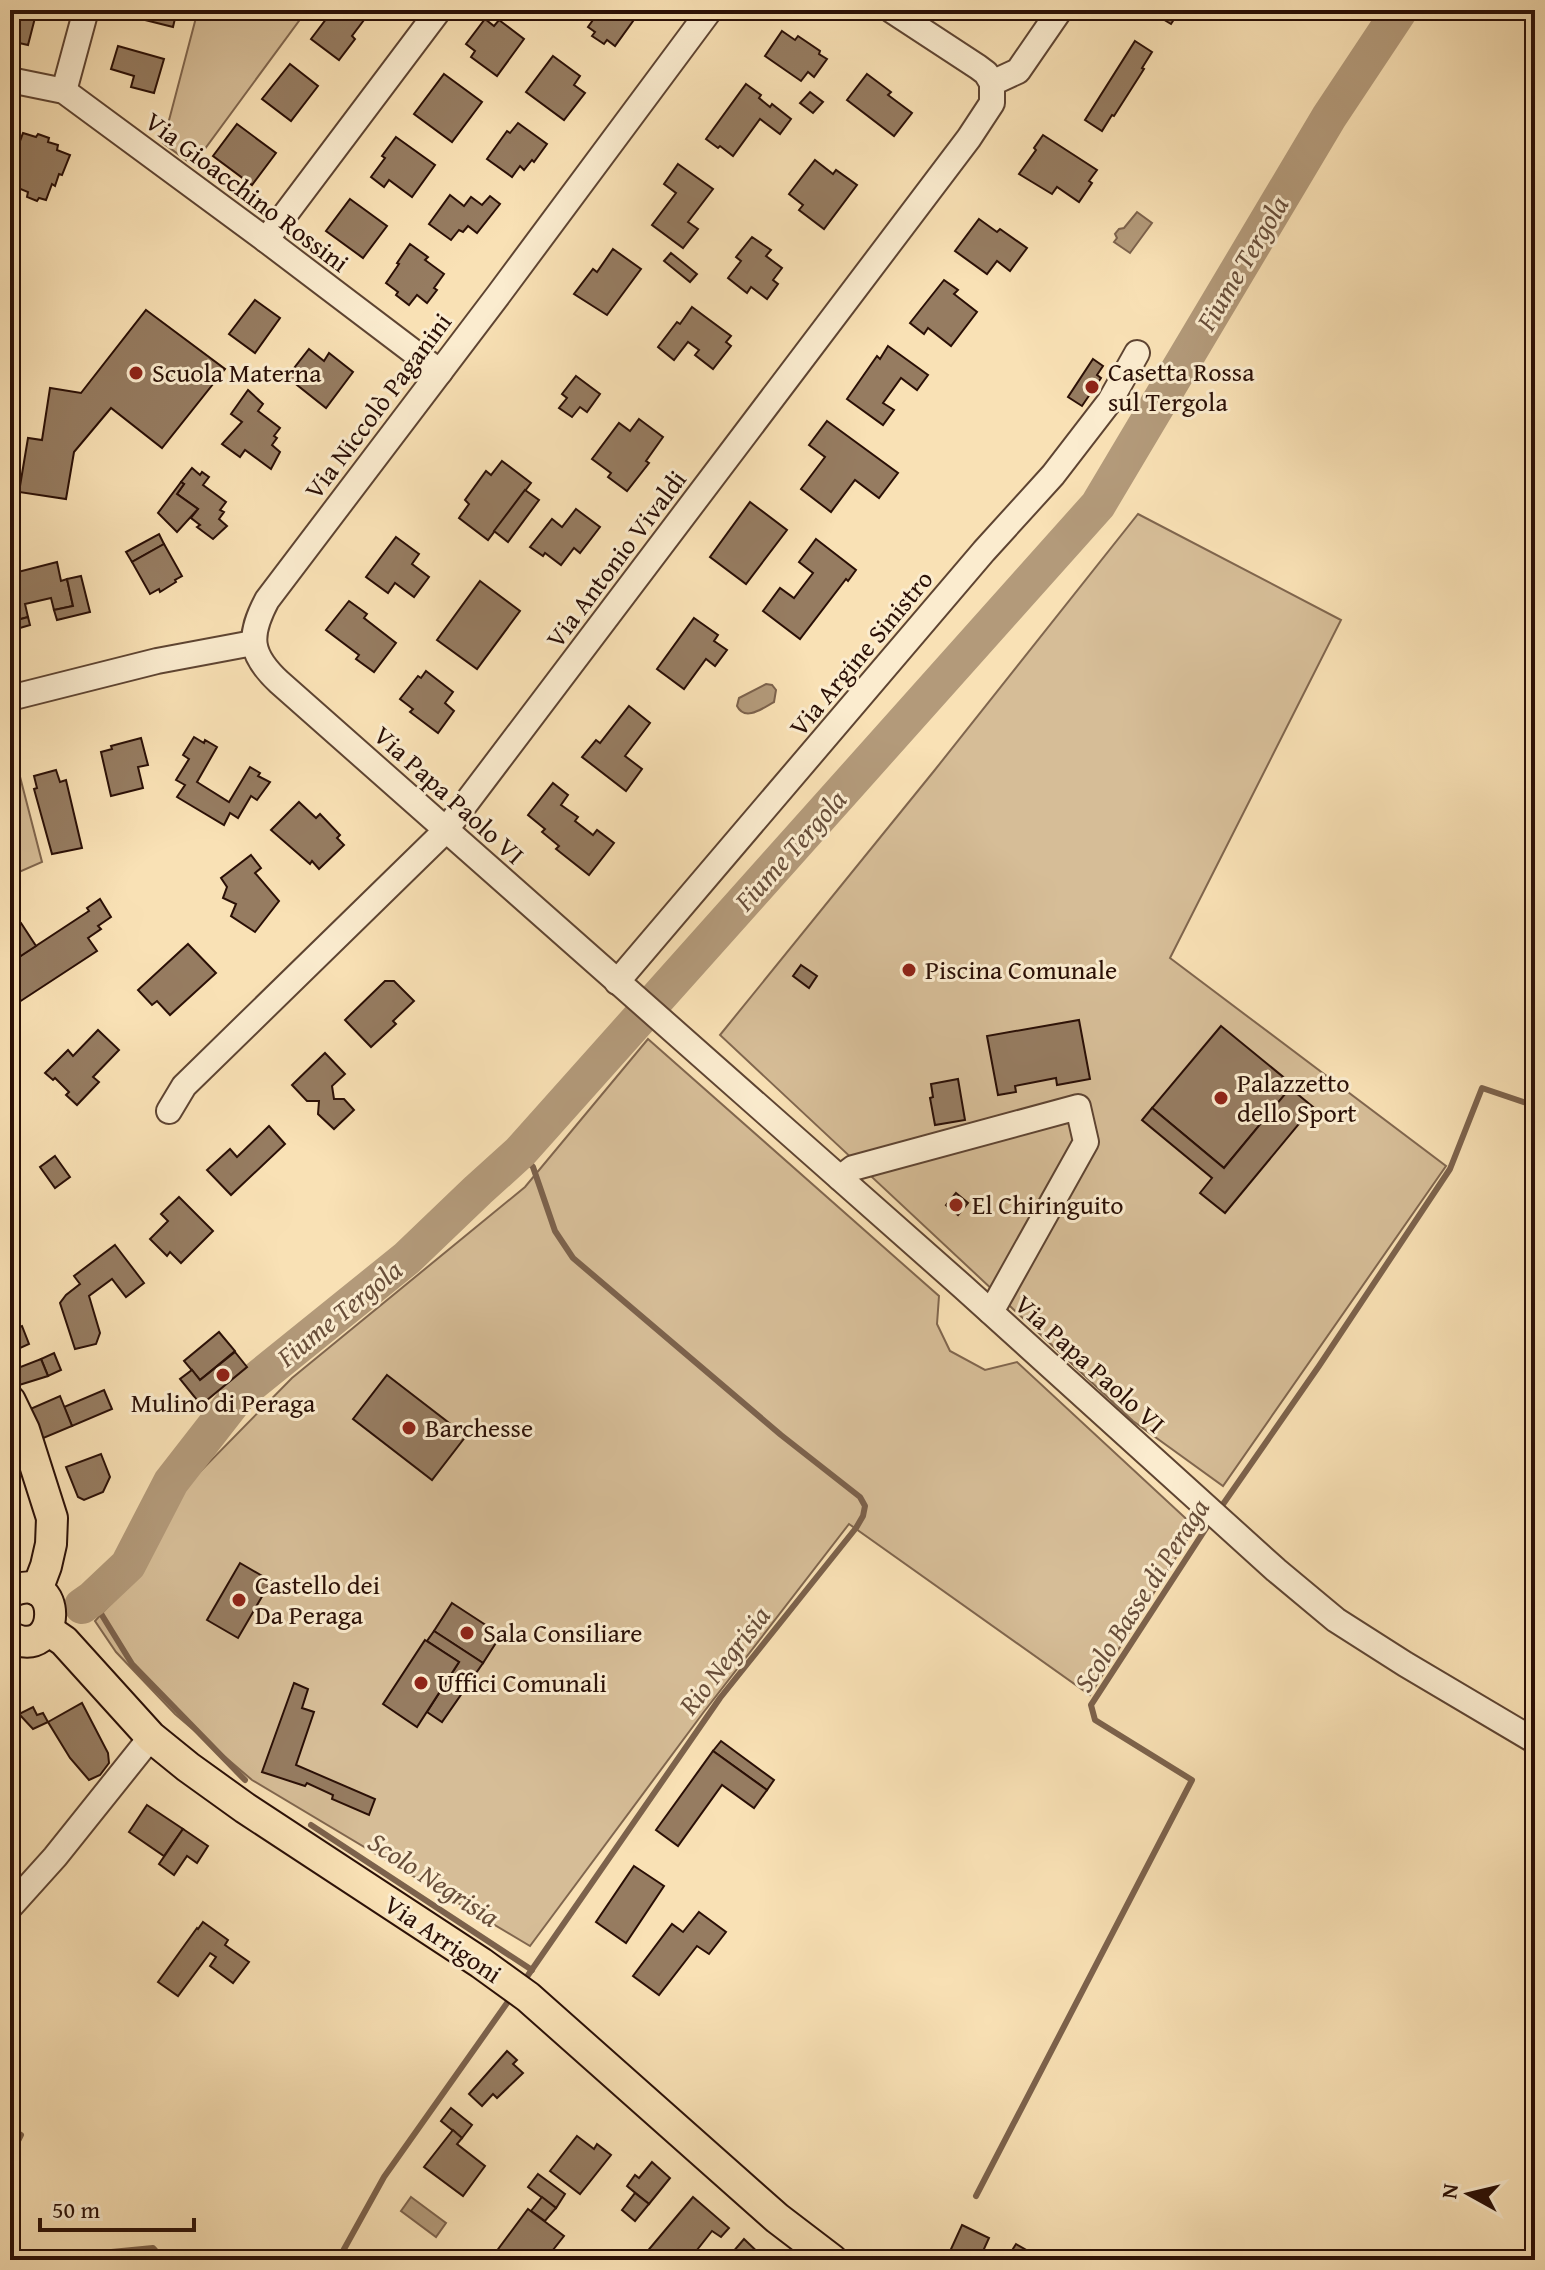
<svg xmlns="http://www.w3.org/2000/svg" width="1545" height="2270" font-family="'Gentium Book Plus',serif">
	<rect width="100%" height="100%" fill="#f9e1b5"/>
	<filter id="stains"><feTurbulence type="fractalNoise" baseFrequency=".0025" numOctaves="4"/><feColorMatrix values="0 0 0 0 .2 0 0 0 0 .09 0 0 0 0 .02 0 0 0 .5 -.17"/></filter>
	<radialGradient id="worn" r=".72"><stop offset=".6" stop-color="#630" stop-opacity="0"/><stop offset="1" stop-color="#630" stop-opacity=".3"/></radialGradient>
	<g fill="#d6bd97" stroke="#80664e" stroke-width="2">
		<path d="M198 10H307L193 165 163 143Z"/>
		<path d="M1138 514 1341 620 1170 958 1446 1166 1223 1486 1133 1421 720 1035 934 771Z"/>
		<path d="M10 738 42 862 10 876Z"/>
		<path d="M648 1039 939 1296 937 1324 950 1351 985 1370 1017 1362 1195 1527 1090 1695 849 1524 703 1713 530 1946 252 1780 175 1714 116 1652 95 1621 139 1572 181 1491 292 1378 525 1187Z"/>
	</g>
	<g fill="#b39a7a" stroke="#7c624c" stroke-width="2">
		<path d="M1137 212 1152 223 1130 253 1114 242 1117 238 1115 234 1119 229 1124 228Z"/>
		<path d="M766 684 772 685 776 690 774 702C763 708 745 722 737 706L739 698Z"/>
		<path d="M411 2197 446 2223 436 2237 401 2211Z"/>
	</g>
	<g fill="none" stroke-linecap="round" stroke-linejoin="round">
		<g stroke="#7c624c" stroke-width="6">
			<path d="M520 1152 533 1167 555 1231 573 1258 781 1435 860 1497 865 1506 863 1516 856 1528 720 1698 524 1981"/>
			<path d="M1219 1510 1319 1366 1450 1169 1482 1088 1535 1106"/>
			<path d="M92 1599 132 1664 245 1780"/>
			<path d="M311 1825 532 1970"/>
			<path d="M10 2128 21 2135 10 2157"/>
			<path d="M976 2196 1192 1780 1095 1720 1091 1705 1212 1519"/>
			<path d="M10 2255 22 2260"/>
			<path d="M28 2260 153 2248 164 2260"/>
			<path d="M338 2260 384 2177 512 1996"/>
		</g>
		<path stroke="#b39a7a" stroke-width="36" d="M82 1606 92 1599 128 1565 171 1482 241 1392 407 1258 478 1190 520 1152 1098 505 1329 117 1400 10"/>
	</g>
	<g fill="#967c61" stroke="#2a0f06" stroke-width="2">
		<path d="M10 10H37L28 45 10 41Z"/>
		<path d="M126 10H177L173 27 125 15Z"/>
		<path d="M333 10H351L364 20 352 36 355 39 339 60 311 39Z"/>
		<path d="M600 10H641L615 46 607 40 604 44 592 36 595 32 588 27Z"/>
		<path d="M1159 10H1180L1171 24 1156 15Z"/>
		<path d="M485 19 494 26 499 20 524 39 497 76 471 57 475 51 466 44Z"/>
		<path d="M782 31 795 40 798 36 820 51 819 54 827 59 814 77 808 72 801 81 765 56Z"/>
		<path d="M1135 41 1152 52 1142 68 1144 69 1114 116 1112 115 1102 131 1085 120Z"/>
		<path d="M118 46 164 59 154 93 131 87 134 76 111 69Z"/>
		<path d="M553 56 580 76 574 85 585 93 564 120 526 92Z"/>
		<path d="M290 64 318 86 291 121 262 99Z"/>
		<path d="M444 74 482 102 452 142 414 114Z"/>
		<path d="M867 74 891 92 888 95 912 113 894 136 847 100Z"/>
		<path d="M746 84 761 95 759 98 770 107 772 104 791 119 780 134 760 119 733 156 720 146 718 148 706 139Z"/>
		<path d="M810 92 823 102 813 113 800 103Z"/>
		<path d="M518 123 547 144 534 162 532 160 524 170 520 166 512 177 487 159 507 131 510 133Z"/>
		<path d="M237 124 276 153 252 185 213 156Z"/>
		<path d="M23 133 36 137 38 134 49 138 48 142 58 145 57 150 70 155 62 175 59 174 55 186 52 184 46 200 39 198 37 201 27 197 28 192 18 188 19 184 12 181 17 166 15 165 19 153 16 152Z"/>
		<path d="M1043 135 1097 170 1089 181 1092 183 1079 202 1057 187 1052 194 1019 174 1036 150 1034 148Z"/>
		<path d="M396 137 435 165 412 197 389 180 384 187 371 177 385 158 382 156Z"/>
		<path d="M815 160 833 174 836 170 857 185 824 229 799 210 803 205 789 194Z"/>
		<path d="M678 164 713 189 688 222 698 229 683 248 652 225 676 193 664 184Z"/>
		<path d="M450 195 464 206 471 197 482 205 490 196 500 204 477 233 468 226 463 232 459 230 451 240 429 224Z"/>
		<path d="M350 199 387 226 363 258 326 231Z"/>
		<path d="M979 219 997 232 1000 229 1027 248 1010 271 997 261 987 274 955 251Z"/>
		<path d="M752 237 771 250 766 256 782 268 773 280 778 284 767 299 751 287 747 293 728 278 741 261 736 257Z"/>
		<path d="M410 244 428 257 425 260 444 274 434 288 437 290 427 303 417 295 409 305 396 295 398 292 386 283 399 264 397 263Z"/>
		<path d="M613 249 641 269 607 315 574 294 593 269 597 272Z"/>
		<path d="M671 253 697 274 690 282 664 261Z"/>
		<path d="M944 280 958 290 954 294 977 312 951 346 928 328 924 334 910 323Z"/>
		<path d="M255 300 280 318 255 353 229 334Z"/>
		<path d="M692 307 731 336 726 342 731 346 713 369 695 355 699 350 688 342 674 360 658 347 677 322 680 324Z"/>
		<path d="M146 310 225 369 162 448 111 408 74 452 66 499 19 492 28 438 42 440 50 388 81 393Z"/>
		<path d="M888 346 928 375 917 390 901 378 883 403 894 410 883 425 847 399 877 356 880 359Z"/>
		<path d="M309 349 324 361 329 353 353 372 326 408 287 377Z"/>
		<path d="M1093 359 1103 366 1097 375 1101 378 1082 406 1068 397Z"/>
		<path d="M576 376 600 394 587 412 580 407 572 417 559 408 567 398 562 394Z"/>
		<path d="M248 390 263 404 258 411 280 428 274 436 277 438 272 445 280 452 271 469 245 450 240 457 222 444 242 422 231 414Z"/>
		<path d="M639 419 663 437 646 461 649 463 627 491 608 477 611 473 592 459 619 423 630 431Z"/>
		<path d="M827 421 898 473 879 498 855 480 831 512 801 489 825 457 809 445Z"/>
		<path d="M502 461 531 483 488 540 459 518 469 504 465 500 486 471 491 475Z"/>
		<path d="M192 468 200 475 202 472 209 477 203 485 226 502 220 510 224 512 219 519 227 526 213 539 197 527 200 525 191 518 198 509 177 494 184 484 181 482Z"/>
		<path d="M181 482 184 484 177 494 198 509 177 532 158 513Z"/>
		<path d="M525 490 539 500 508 542 494 531Z"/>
		<path d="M750 502 787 530 746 584 710 557Z"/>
		<path d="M576 509 600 527 580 553 574 548 561 565 545 553 543 556 530 547 552 519 562 527Z"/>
		<path d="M159 534 164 544 132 562 126 552Z"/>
		<path d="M396 537 419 554 412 564 429 577 414 597 395 583 388 593 366 577Z"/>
		<path d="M816 539 856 570 848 581 846 579 800 639 763 611 780 588 794 598 813 573 799 562Z"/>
		<path d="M164 544 182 576 175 580 176 582 160 592 159 589 150 594 132 562Z"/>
		<path d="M57 562 61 581 67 579 73 606 54 610 51 598 25 604 28 617 10 622V574Z"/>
		<path d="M81 576 90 612 57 620 54 610 73 606 67 579Z"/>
		<path d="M480 581 520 611 477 669 437 640Z"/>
		<path d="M349 601 367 614 364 618 396 643 374 672 356 659 359 655 326 630Z"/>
		<path d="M28 617 30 625 10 631V622Z"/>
		<path d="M694 618 718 635 714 641 727 650 715 666 706 659 684 689 657 669Z"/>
		<path d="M426 671 453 692 445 703 454 711 438 733 410 712 413 709 400 699 418 676 421 678Z"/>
		<path d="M629 706 650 723 625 756 642 769 626 791 582 757 596 740 600 743Z"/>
		<path d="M194 737 204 743 205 740 217 747 197 782 229 802 250 767 260 773 258 776 270 782 257 800 251 796 238 818 230 813 224 825 177 797 185 785 176 780 189 759 183 755Z"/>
		<path d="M141 738 148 765 138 767 143 788 111 796 101 752 112 749 111 746Z"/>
		<path d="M56 770 60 782 66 780 82 848 52 854 34 789 37 788 34 776Z"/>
		<path d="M553 783 568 795 561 805 578 817 575 821 593 835 597 830 614 843 589 875 556 849 559 846 542 832 545 829 528 815Z"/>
		<path d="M299 802 316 818 320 814 340 835 337 838 344 845 319 869 312 861 310 864 271 830Z"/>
		<path d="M251 855 261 868 255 873 279 901 255 932 231 916 236 904 223 898 227 887 221 878Z"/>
		<path d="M100 899 111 917 98 926 101 929 88 938 97 951 10 1008V963L89 911 87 908Z"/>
		<path d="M21 923 36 946 13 961 10 957V930Z"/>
		<path d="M188 944 216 973 170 1015 157 1001 152 1005 138 990Z"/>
		<path d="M801 965 817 976 809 988 793 976Z"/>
		<path d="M385 981H394L414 1001 393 1021 396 1024 371 1047 345 1020Z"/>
		<path d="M1079 1020 1090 1079 1057 1085 1056 1078 1015 1086 1016 1092 998 1095 987 1036Z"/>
		<path d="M1221 1026 1293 1085 1224 1168 1152 1108Z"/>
		<path d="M98 1030 119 1050 93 1077 99 1082 77 1105 66 1095 69 1092 55 1078 53 1080 45 1073 68 1050 73 1056Z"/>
		<path d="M325 1053 345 1074 332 1086 334 1099H344L354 1110 334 1129 318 1114 319 1101H307L292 1085Z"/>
		<path d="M958 1079 965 1120 935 1125 930 1098 933 1097 931 1084Z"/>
		<path d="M1290 1088 1313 1107 1225 1213 1200 1193 1212 1178 1142 1120 1152 1108 1224 1168Z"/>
		<path d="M269 1126 285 1144 231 1195 207 1170 230 1149 237 1157Z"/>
		<path d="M55 1156 70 1177 55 1188 40 1167Z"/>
		<path d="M956 1193 968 1203 958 1215 946 1205Z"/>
		<path d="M179 1197 213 1231 181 1263 170 1252 167 1256 150 1239 168 1221 161 1214Z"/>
		<path d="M115 1245 144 1283 126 1297 112 1279 89 1296 100 1333 96 1344 75 1349 60 1303 66 1295 80 1284 74 1276Z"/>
		<path d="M12 1322 15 1329 22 1326 29 1344 18 1349 16 1344 10 1347V1323Z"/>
		<path d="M219 1332 235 1351 200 1380 184 1361Z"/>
		<path d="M235 1352 247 1367 201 1405 180 1379 192 1370 200 1380Z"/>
		<path d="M54 1353 61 1370 48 1376 41 1359Z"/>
		<path d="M41 1359 48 1376 16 1386 10 1371Z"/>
		<path d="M387 1375 466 1436 432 1480 353 1419Z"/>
		<path d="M104 1390 112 1409 72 1426 64 1407Z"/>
		<path d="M60 1396 72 1426 41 1439 28 1410Z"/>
		<path d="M101 1454 110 1477 103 1492 84 1500 78 1497 66 1467Z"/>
		<path d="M240 1563 271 1581 238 1638 207 1620Z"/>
		<path d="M452 1603 501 1635 483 1663 434 1631Z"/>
		<path d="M434 1631 483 1663 442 1722 427 1712 459 1662 427 1641Z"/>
		<path d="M425 1640 459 1662 417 1727 383 1704Z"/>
		<path d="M294 1683 308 1689 302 1708 314 1712 296 1765 375 1799 369 1815 332 1799 333 1795 307 1783 305 1786 262 1772Z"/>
		<path d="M82 1703 108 1753 109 1763 100 1775 89 1780 70 1758 48 1722Z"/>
		<path d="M33 1707 37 1715 43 1713 48 1722 33 1729 19 1714Z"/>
		<path d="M721 1741 774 1780 767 1790 713 1751Z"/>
		<path d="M713 1751 767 1790 754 1808 722 1785 678 1846 656 1830Z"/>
		<path d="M147 1805 183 1829 164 1856 129 1832Z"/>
		<path d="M183 1829 208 1846 197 1863 187 1856 174 1875 159 1864Z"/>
		<path d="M634 1866 664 1886 626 1943 596 1922Z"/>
		<path d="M699 1912 726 1932 709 1954 697 1946 659 1995 633 1976 672 1924 683 1932Z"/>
		<path d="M203 1922 228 1940 225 1945 249 1962 233 1983 210 1966 216 1957 210 1953 178 1996 158 1982 197 1928 198 1929Z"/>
		<path d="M507 2051 517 2060 513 2064 523 2073 497 2098 493 2094 482 2106 469 2094Z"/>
		<path d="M451 2108 472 2125 462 2138 441 2121Z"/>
		<path d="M453 2130 462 2138 457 2144 485 2166 463 2196 424 2167Z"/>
		<path d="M577 2136 594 2149 597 2144 611 2155 580 2194 550 2171Z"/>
		<path d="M652 2162 670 2178 649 2204 627 2186 635 2175 639 2178Z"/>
		<path d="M538 2174 565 2194 556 2208 528 2187Z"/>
		<path d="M635 2193 649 2204 635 2221 622 2210Z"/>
		<path d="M542 2197 556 2208 545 2221 531 2211Z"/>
		<path d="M693 2197 729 2228 721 2237 712 2231 689 2260H640Z"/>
		<path d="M528 2209 564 2236 545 2260H490Z"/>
		<path d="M962 2225 989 2238 979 2260H946Z"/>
		<path d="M744 2239 766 2260H726Z"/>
		<path d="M1016 2244 1030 2252 1025 2260H1006Z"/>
	</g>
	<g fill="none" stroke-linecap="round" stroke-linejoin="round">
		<defs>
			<g id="minor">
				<path d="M710 10 499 294 267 600C248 636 249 654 279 682L962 1286 1276 1570 1336 1620 1405 1664 1535 1741"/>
				<path d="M891 10 978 67 986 73 992 83"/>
				<path d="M10 80 64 91 266 240 440 372"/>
				<path d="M64 91 86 10"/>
				<path d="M266 240 439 10"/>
				<path d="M10 698 157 661 253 643"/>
				<path d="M617 982 984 551 1053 475 1110 401 1137 353"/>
				<path d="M169 1111 184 1086 438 838 454 819 969 138 992 103V83L1018 71 1060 10"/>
				<path d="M840 1178 853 1168 1078 1107 1086 1142 991 1312"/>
				<path d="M10 1907 55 1857 151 1737"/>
			</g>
			<g id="major">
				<path d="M10 1401 24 1430 52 1518 51 1544 46 1566 37 1590"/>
				<path d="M10 1592C65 1566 62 1664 10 1637"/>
				<path d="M48 1630 64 1641 151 1737 188 1767 245 1808 481 1963 528 1997 777 2218 832 2260"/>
			</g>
		</defs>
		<use href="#minor" stroke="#5e4432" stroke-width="28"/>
		<use href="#major" stroke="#2a0f06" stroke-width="34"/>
		<use href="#minor" stroke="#fbeccf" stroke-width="24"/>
		<use href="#major" stroke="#f9e1b5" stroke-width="30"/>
	</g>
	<g fill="#8f2418" stroke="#fbeccf" stroke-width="3">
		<circle cx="136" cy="373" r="8"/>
		<circle cx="1092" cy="387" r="8"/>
		<circle cx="909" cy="970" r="8"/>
		<circle cx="1221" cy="1098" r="8"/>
		<circle cx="956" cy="1205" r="8"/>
		<circle cx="223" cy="1375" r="8"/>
		<circle cx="409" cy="1428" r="8"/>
		<circle cx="239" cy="1600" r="8"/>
		<circle cx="467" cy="1633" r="8"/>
		<circle cx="421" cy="1683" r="8"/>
	</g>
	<g text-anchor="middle" stroke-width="6" stroke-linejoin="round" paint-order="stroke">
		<g font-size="26" fill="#2a0f06" stroke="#fbeccf">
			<text transform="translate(247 192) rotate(37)" y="9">Via Gioacchino Rossini</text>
			<text transform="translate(378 406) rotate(-53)" y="9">Via Niccolò Paganini</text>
			<text transform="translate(616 559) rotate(-53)" y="9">Via Antonio Vivaldi</text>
			<text transform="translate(861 653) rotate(-50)" y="9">Via Argine Sinistro</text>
			<text transform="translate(449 795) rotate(42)" y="9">Via Papa Paolo VI</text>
			<text transform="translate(1090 1364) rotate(42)" y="9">Via Papa Paolo VI</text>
			<text transform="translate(443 1939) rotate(34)" y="9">Via Arrigoni</text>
		</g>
		<g font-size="26" fill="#2a0f06" stroke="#fbeccf" text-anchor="start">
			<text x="1108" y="381">Casetta Rossa<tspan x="1108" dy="30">sul Tergola</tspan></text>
			<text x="152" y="382">Scuola Materna</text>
			<text x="925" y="979">Piscina Comunale</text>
			<text x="1237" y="1092">Palazzetto<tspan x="1237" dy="30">dello Sport</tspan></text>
			<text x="972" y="1214">El Chiringuito</text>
			<text x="223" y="1412" text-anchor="middle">Mulino di Peraga</text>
			<text x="425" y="1437">Barchesse</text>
			<text x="255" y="1594">Castello dei<tspan x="255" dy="30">Da Peraga</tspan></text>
			<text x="483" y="1642">Sala Consiliare</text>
			<text x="437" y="1692">Uffici Comunali</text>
		</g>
		<g font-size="28" font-style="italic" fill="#684e3a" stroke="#fbeccf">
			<text transform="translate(1242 263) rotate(-59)" y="10">Fiume Tergola</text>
			<text transform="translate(790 850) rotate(-48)" y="10">Fiume Tergola</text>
			<text transform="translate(339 1313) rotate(-39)" y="10">Fiume Tergola</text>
			<text transform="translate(1141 1595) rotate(-57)" y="10">Scolo Basse di Peraga</text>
			<text transform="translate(724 1660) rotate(-52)" y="10">Rio Negrisia</text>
			<text transform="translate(434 1879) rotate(33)" y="10">Scolo Negrisia</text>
		</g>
	</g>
	<rect width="1545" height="2270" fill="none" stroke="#f9e1b5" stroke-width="40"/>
	<rect x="12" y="12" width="1521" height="2246" fill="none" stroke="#2a0f06" stroke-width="4"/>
	<rect x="20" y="20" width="1505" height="2230" fill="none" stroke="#2a0f06" stroke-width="2"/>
	<g transform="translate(1469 2194) rotate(278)" stroke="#fbeccf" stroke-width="6" paint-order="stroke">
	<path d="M0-6L14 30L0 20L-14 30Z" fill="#2a0f06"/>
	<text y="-12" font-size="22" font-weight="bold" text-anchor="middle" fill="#2a0f06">N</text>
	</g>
	<path d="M40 2218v12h154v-12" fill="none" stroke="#2a0f06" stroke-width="4"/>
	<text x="52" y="2218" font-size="24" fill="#2a0f06" stroke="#fbeccf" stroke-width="6" paint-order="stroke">50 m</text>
	<rect width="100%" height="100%" filter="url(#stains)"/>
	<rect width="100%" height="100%" fill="url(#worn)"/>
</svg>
